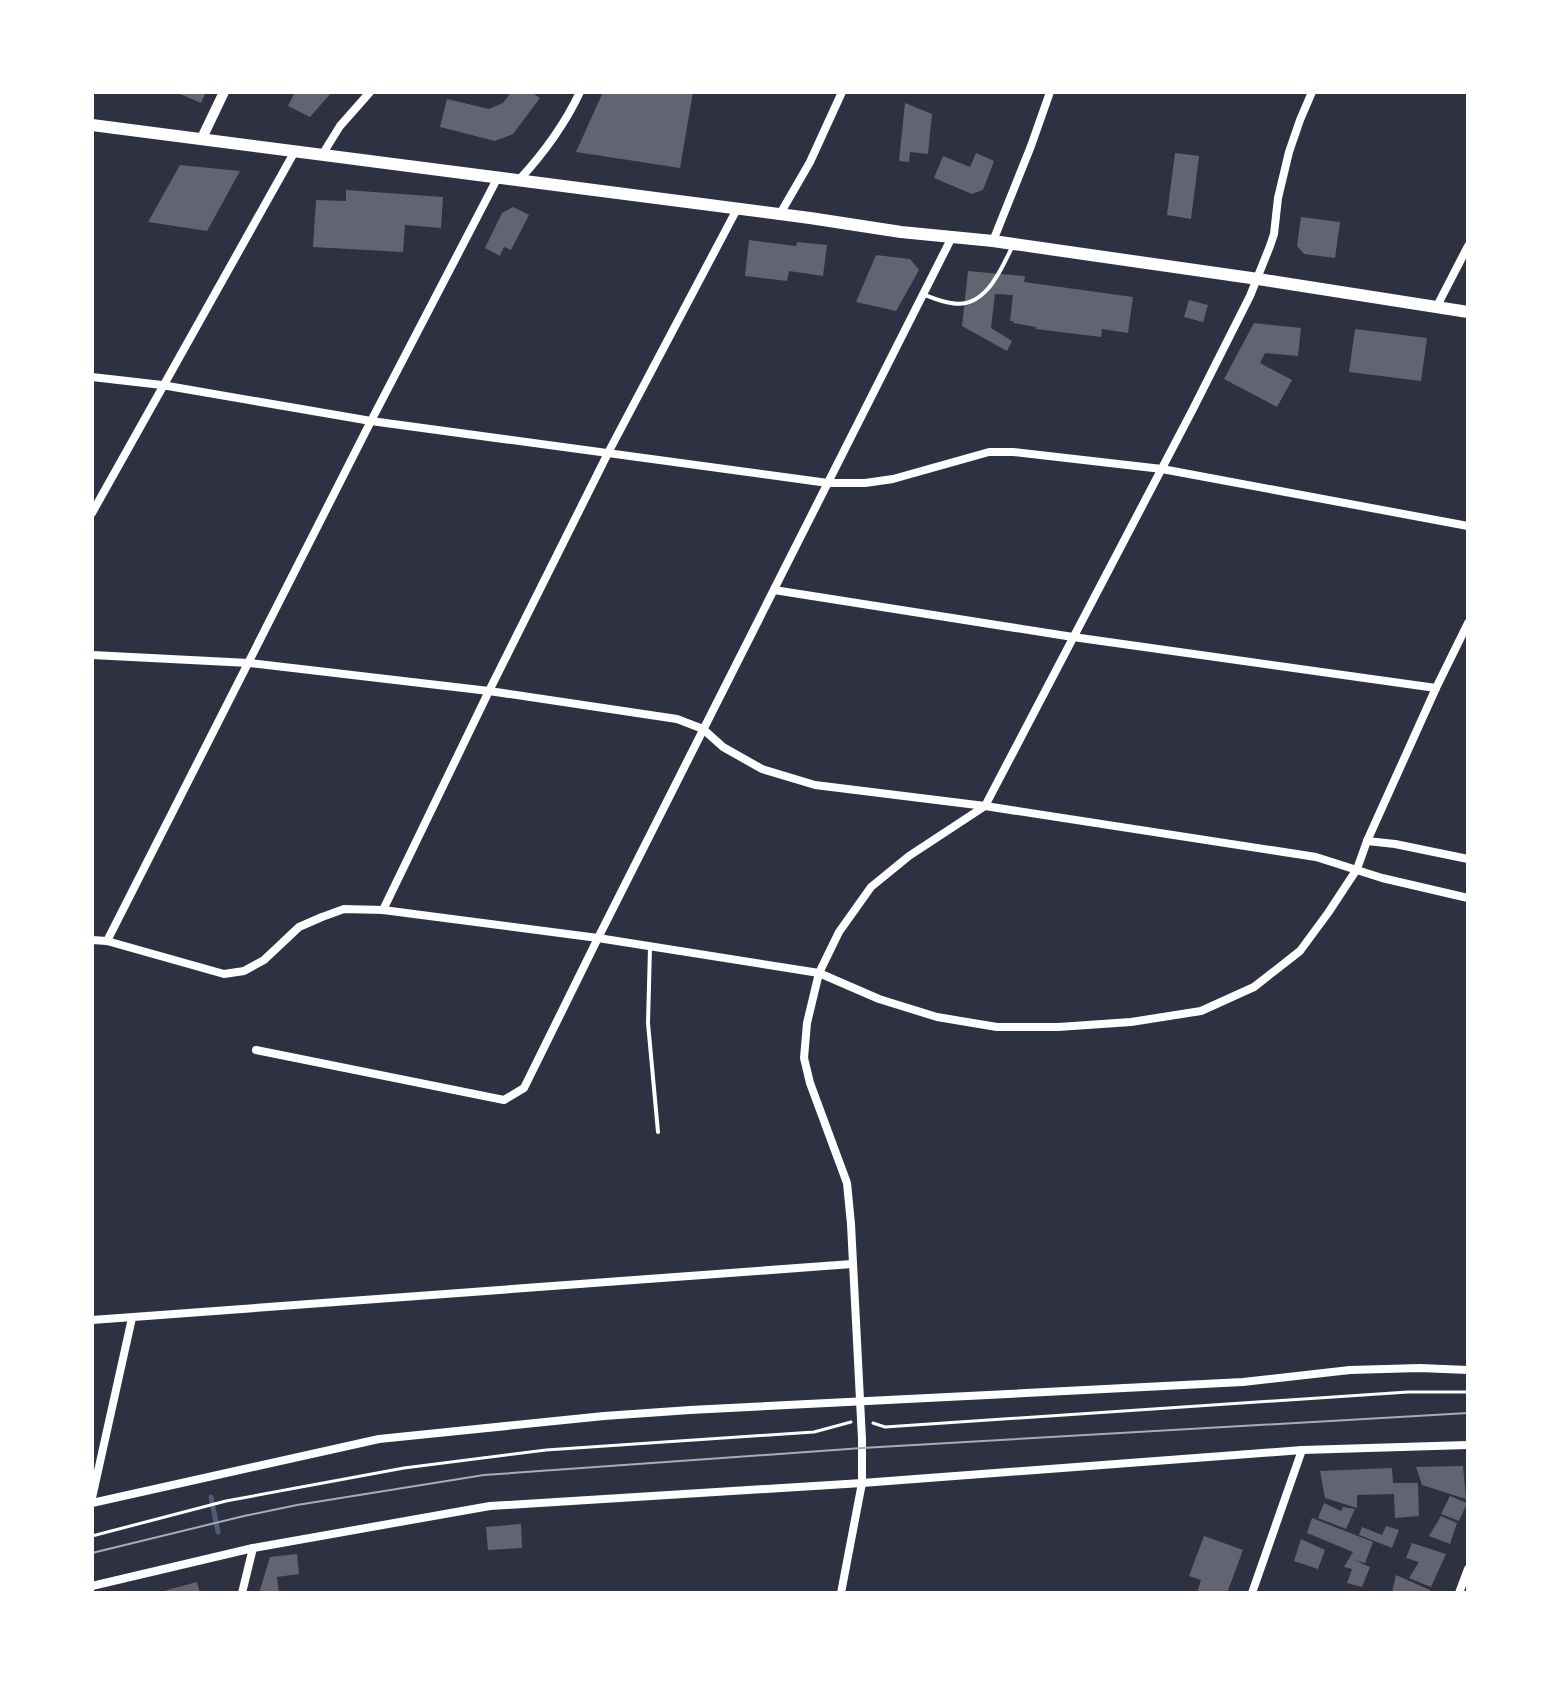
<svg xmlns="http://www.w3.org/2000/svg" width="1560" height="1685" font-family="Quicksand,sans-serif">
	<rect width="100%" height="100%" fill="#2d3142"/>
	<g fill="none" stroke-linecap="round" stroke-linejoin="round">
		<path stroke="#4f5d75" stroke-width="5" d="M211 1497 218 1532"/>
	</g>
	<g fill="#626471">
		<path d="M175 92H206L201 103Z"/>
		<path d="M295 92H332L310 117 288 106Z"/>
		<path d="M511 92H531L540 98 513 134 495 141 440 127 447 99 489 109 503 103Z"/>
		<path d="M603 92H693L680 168 576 152Z"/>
		<path d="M905 103 932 114 928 154 910 152 909 162 899 161Z"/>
		<path d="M976 153 994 161 983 190 972 194 934 178 943 156 970 167Z"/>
		<path d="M1175 153 1199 156 1191 219 1167 215Z"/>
		<path d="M180 165 240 171 207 231 148 222Z"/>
		<path d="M346 190 443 197 441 228 405 225 403 252 313 247 316 200 346 201Z"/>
		<path d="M513 207 529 215 511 250 504 247 500 256 485 248 502 213Z"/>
		<path d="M1301 217 1340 222 1335 258 1304 254 1297 246Z"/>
		<path d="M749 240 796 246 797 242 827 245 823 276 789 271 787 281 745 276Z"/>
		<path d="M876 255 910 259 919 270 896 311 856 302Z"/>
		<path d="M968 271 1025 276 1024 282 1133 297 1128 333 1102 329 1101 337 1036 329V327L1013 323 1014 321H1010L1013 295 995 294 991 328 1012 341 1007 351 962 326Z"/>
		<path d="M1189 300 1208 305 1203 322 1184 317Z"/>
		<path d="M1254 323 1301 328 1298 356 1265 353 1260 363 1292 380 1277 407 1224 379Z"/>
		<path d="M1355 329 1427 338 1421 381 1349 372Z"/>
		<path d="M1463 1466 1466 1499 1422 1485 1416 1467Z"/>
		<path d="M1392 1468 1393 1483H1418L1419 1516 1395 1518 1394 1494 1357 1495V1508L1325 1498 1320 1471Z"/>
		<path d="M1450 1496 1467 1503 1459 1521 1441 1514Z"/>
		<path d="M1324 1503 1341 1511 1343 1507 1355 1509 1346 1529 1318 1518Z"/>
		<path d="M1441 1516 1457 1523 1450 1544 1429 1536Z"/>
		<path d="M1312 1518 1373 1542 1365 1563 1354 1560 1370 1567 1362 1587 1347 1583 1352 1569 1344 1567 1353 1552 1307 1533Z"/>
		<path d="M521 1524 522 1548 488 1550 486 1527Z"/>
		<path d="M1386 1526 1399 1530 1392 1548 1359 1535 1362 1527 1382 1535Z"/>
		<path d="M1204 1536 1243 1550 1227 1593H1197L1201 1580 1189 1576Z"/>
		<path d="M1301 1539 1325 1550 1318 1569 1294 1561Z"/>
		<path d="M1412 1543 1446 1554 1431 1587 1409 1578 1419 1562 1406 1558Z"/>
		<path d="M297 1554 299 1574 277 1577 279 1593H259L270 1557Z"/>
		<path d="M1396 1575 1430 1590 1429 1593H1392Z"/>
		<path d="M197 1582 200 1593H160V1592Z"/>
	</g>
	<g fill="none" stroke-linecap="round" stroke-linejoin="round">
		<g stroke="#fff" stroke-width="3">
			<path d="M873 1423 885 1427 1408 1392H1468"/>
			<path d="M92 1536 226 1501 404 1468 546 1450 814 1432 851 1422"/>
		</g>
		<g stroke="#fff" stroke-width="4">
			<path d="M925 295C933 298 942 302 951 303 985 310 1001 270 1013 245"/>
			<path d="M650 948 648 1023 658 1132"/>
		</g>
		<g stroke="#fff" stroke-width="8">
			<path d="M322 155 340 126 370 92"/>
			<path d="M519 180C543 154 565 124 580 92"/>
			<path d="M780 214 810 162 842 92"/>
			<path d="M993 241 1031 146 1050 92"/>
			<path d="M1436 308 1468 246"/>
			<path d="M92 377 162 385 371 421 828 483H865L893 479 989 452H1013L1162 469 1468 526"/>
			<path d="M92 513 295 151"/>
			<path d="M774 590 1073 637 1436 688"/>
			<path d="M92 655 249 663 489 691 677 719 703 729 723 747 762 769 815 785 985 806 1316 857 1382 878 1468 898"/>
			<path d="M1367 841 1395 844 1468 859"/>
			<path d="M383 910 489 691 608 453 737 209"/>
			<path d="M92 940 107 941 224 974 244 971 264 960 299 927 322 917 344 909 383 910 598 938 819 973 879 999 937 1017 997 1027H1058L1131 1022 1201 1011 1254 987 1300 951 1328 913 1357 869 1367 841 1436 688 1468 623"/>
			<path d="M107 941 371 421 498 177"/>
			<path d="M256 1050 504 1100 524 1088 598 938 952 237"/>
			<path d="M92 1320 852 1264"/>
			<path d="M92 1498 132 1318"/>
			<path d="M92 1503 379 1439 604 1416 690 1410 1243 1382 1350 1370 1420 1368 1468 1370"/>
			<path d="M92 1586 253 1548 490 1506 862 1483 1302 1450 1468 1445"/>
			<path d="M242 1593 253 1548"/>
			<path d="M841 1593 862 1483V1439L851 1224 847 1183 810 1083 804 1058 807 1023 819 973 839 932 871 887 909 856 985 806 1193 409 1250 296 1270 246 1274 234 1278 198 1289 152 1300 120 1312 92"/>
			<path d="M1252 1593 1302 1450"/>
			<path d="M1459 1593 1468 1569"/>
		</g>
		<path stroke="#fff" stroke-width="10" d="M202 138 224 92"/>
		<path stroke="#fff" stroke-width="12" d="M92 125 810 218 901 232 993 241 1258 279 1468 312"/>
		<path stroke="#abadb3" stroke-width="2" d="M92 1553 244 1516 297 1505 484 1475 862 1448 1468 1413"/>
	</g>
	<rect width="1560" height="1685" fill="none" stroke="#ffffff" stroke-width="188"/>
</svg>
